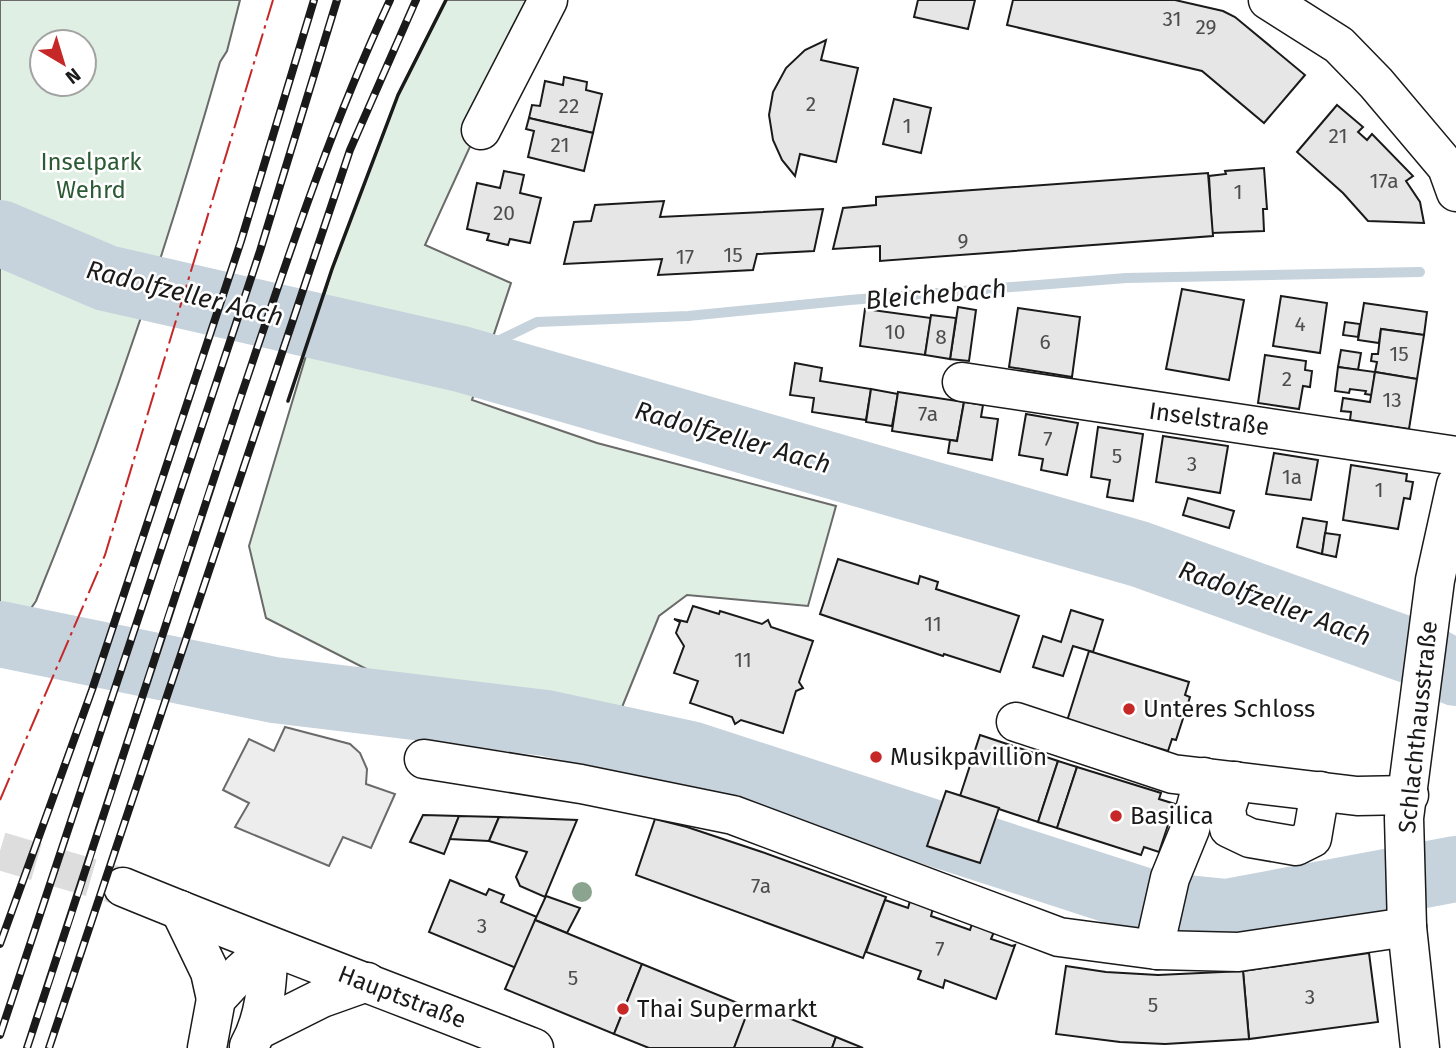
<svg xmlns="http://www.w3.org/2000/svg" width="1456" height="1048" font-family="'Fira Sans',sans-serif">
	<rect width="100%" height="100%" fill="#fff"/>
	<g fill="#e0efe3" stroke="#6a6a6a" stroke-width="2" fill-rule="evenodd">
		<path d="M0 0H240L227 51 220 62C168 244 108 425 36 601L11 637 0 634ZM84 42V84H42V42Z"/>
		<path d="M446 0H537L425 245 511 283 472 400 597 443 836 506 808 606 687 595 659 616 616 722 388 680 266 618 249 546 332 269 398 95Z"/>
	</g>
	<path fill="#ededed" stroke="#6a6a6a" stroke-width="2" d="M285 727 350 744 360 753 367 769 366 784 395 794 371 848 343 837 329 866 235 827 249 803 223 790 249 739 274 751Z"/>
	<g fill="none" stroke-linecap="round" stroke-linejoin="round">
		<path stroke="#c6d2dc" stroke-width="10" d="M461 359 537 322 688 316 850 300 1126 278 1420 272"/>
		<g stroke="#c6d2dc" stroke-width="66">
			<path d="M0 233 106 278 461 359 1139 554 1422 655 1456 673"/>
			<path d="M0 634 274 690 546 723 690 754 1157 905 1227 912 1456 869"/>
		</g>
	</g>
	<g fill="#e6e6e6" stroke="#1a1a1a" stroke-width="2">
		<path d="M918 0H975L968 29 914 17Z"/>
		<path d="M1013 0H1175L1223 11 1235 17 1305 75 1264 123 1202 71 1007 25Z"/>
		<path d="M826 40 821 60 858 68 836 162 800 154 795 176 782 160 773 140 769 115 773 92 786 68 805 50Z"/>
		<path d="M564 77 587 82 586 90 602 94 593 133 529 118 532 105 540 106 545 81 563 85Z"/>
		<path d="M894 99 931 108 921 153 883 144Z"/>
		<path d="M1337 105 1363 127 1358 132 1367 140 1372 134 1413 176 1406 181 1420 202 1424 223 1368 221 1343 193 1297 152Z"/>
		<path d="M529 118 593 133 584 171 528 157 534 131 526 129Z"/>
		<path d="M1264 168 1267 209H1263L1264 231 1212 233 1209 176 1226 174 1225 171Z"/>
		<path d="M504 171 524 175 520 193 541 198 530 243 510 239 508 245 487 240 489 234 467 229 477 183 500 188Z"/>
		<path d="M1208 173 1213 236 880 261V246L833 249 843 208 876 205V197Z"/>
		<path d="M664 201 660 217 823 209 814 251 757 254 753 270 658 275 662 259 564 264 574 222 591 221 595 205Z"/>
		<path d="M1182 289 1244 300 1229 380 1166 369Z"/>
		<path d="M1281 296 1327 303 1320 353 1273 346Z"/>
		<path d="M1364 303 1427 312 1424 335 1381 329 1379 343 1358 340Z"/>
		<path d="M958 307 976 310 969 361 950 359Z"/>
		<path d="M1018 308 1080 317 1072 377 1009 367Z"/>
		<path d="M865 309 931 318 925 355 860 346Z"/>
		<path d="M931 315 956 318 950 359 925 355Z"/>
		<path d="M1345 322 1360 324 1358 337 1343 335Z"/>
		<path d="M1381 329 1424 335 1417 379 1375 372 1377 362 1371 361 1372 354H1378Z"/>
		<path d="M1341 350 1361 353 1358 370 1338 367Z"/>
		<path d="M1265 355 1306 361 1305 370 1312 371 1310 387 1303 386 1299 409 1258 403Z"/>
		<path d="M795 363 822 368 820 381 871 389 866 420 812 412 814 398 790 395Z"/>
		<path d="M1338 367 1375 372 1372 395 1365 394 1366 391 1350 389 1349 393 1335 391Z"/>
		<path d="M1375 372 1417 379 1409 429 1350 420 1351 412 1341 411 1343 398 1370 402Z"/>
		<path d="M871 389 898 394 892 426 866 422Z"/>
		<path d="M898 392 964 402 957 441 892 431Z"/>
		<path d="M964 402 983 405 981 417 998 419 992 460 948 453 950 440 957 441Z"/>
		<path d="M1026 414 1078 423 1067 475 1041 470 1043 459 1019 455Z"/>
		<path d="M1098 427 1143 434 1133 501 1107 497 1110 480 1091 477Z"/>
		<path d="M1163 436 1228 446 1220 493 1156 482Z"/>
		<path d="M1274 453 1318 460 1311 500 1266 494Z"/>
		<path d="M1351 465 1407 474 1406 481 1413 482 1410 499 1404 498 1398 529 1343 520Z"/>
		<path d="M1188 498 1234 511 1229 528 1183 515Z"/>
		<path d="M1303 518 1327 522 1322 554 1297 547Z"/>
		<path d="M1325 533 1340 535 1336 557 1322 554Z"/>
		<path d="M838 559 918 584 920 576 938 582 936 589 1019 616 1000 672 944 654 943 656 820 614Z"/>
		<path d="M693 606 719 614 720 611 762 624 768 620 771 627 813 641 799 682 803 688 796 691 783 733 741 720 735 724 732 717 690 703 698 681 674 673 684 646 676 633 680 622 674 619 687 622Z"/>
		<path d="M1071 610 1103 620 1093 652 1073 646 1063 676 1033 667 1043 636 1061 642Z"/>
		<path d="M1089 651 1189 682 1185 695 1190 697 1176 740 1172 739 1168 751 1067 721Z"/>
		<path d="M980 735 1058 761 1038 822 960 796Z"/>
		<path d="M1058 761 1077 767 1057 828 1038 822Z"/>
		<path d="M1077 767 1161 793 1159 799 1175 804 1159 852 1144 847 1141 855 1057 828Z"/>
		<path d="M946 791 999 808 980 863 927 846Z"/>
		<path d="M423 815 459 816 444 854 410 842Z"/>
		<path d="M459 816 499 817 489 841 450 839Z"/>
		<path d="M499 817 577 820 545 897 520 886 516 877 527 852 489 841Z"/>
		<path d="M655 819 687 827 762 852 886 897 863 958 636 875Z"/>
		<path d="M450 880 486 895 489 889 504 895 501 902 537 917 516 968 429 932Z"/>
		<path d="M546 896 580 908 567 933 535 920Z"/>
		<path d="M885 900 908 908 910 901 933 908 931 916 970 930 972 924 994 932 991 939 1012 946 1015 945 996 999 945 980 943 988 918 979 921 971 866 952Z"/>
		<path d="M535 920 642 964 614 1034 505 989Z"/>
		<path d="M1369 953 1378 1022 1249 1039 1243 971Z"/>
		<path d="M642 964 750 1008 734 1048H649L614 1034Z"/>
		<path d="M1066 966 1106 972 1158 975 1243 971 1249 1039 1165 1044 1120 1042 1056 1034Z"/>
		<path d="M751 1003 836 1037 832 1048H734Z"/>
		<path d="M836 1037 863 1048H832Z"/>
	</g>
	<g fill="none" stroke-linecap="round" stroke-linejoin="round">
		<path stroke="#ddd" stroke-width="38" stroke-dasharray="38 19" stroke-linecap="butt" d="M0 851 123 887"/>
		<defs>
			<g id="minor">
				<path d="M1268 0 1339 45 1376 83 1447 167 1456 192"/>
				<path d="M481 130 548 0"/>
				<path d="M962 382 1456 456"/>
				<path d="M1016 722 1173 774 1357 796 1409 795"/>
				<path d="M424 759 581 784 733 815 1059 937 1157 950 1238 952 1407 927"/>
				<path d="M1235 781 1226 809 1229 828 1250 838 1296 846 1312 838 1320 791"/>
				<path d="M180 910 210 972 216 999"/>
				<path d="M1157 950 1158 931 1170 878 1190 829 1204 777"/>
				<path d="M258 1030 322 998 367 982"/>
				<path d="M249 1046C266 1016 267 981 269 947"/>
				<path d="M207 1048 216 999 241 972 269 947"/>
				<path d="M1420 1048 1407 927 1404 818 1435 580 1456 485"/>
			</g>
			<path id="major" d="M123 887C259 943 397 994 534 1048"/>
		</defs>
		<use href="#minor" stroke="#1a1a1a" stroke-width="41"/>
		<use href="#major" stroke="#1a1a1a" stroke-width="41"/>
		<use href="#minor" stroke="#fff" stroke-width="38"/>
		<use href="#major" stroke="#fff" stroke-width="38"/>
		<defs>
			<g id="rail">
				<path d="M0 944 92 690 241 241 314 0"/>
				<path d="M0 1035 260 251 337 0"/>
				<path d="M27 1048C99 833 167 617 239 402 285 266 329 130 390 0"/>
				<path d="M49 1048 350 150 416 0"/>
			</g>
		</defs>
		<use href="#rail" stroke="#1a1a1a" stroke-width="8"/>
		<use href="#rail" stroke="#fff" stroke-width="5" stroke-dasharray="16" stroke-linecap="butt"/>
		<path stroke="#1a1a1a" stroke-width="3.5" d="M288 401 332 269 398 95 446 0"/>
		<path stroke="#c62828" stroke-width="2" stroke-dasharray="24 5 3.5 5" stroke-linecap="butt" d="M0 800 105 555 273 0"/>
	</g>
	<circle fill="#8aa48f" cx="582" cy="892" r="10"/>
	<g fill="#c62828" stroke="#fff" stroke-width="2.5">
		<circle cx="1129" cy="709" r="7"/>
		<circle cx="876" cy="757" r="7"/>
		<circle cx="1116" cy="816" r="7"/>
		<circle cx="623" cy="1009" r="7"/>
	</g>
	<g text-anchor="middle" stroke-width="5" stroke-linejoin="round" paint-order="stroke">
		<g font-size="21" fill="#4d4d4d">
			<text x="1172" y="26">31</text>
			<text x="1206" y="34">29</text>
			<text x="811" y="111">2</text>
			<text x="569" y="113">22</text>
			<text x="907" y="133">1</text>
			<text x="1338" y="143">21</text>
			<text x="560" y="152">21</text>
			<text x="1384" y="188">17a</text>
			<text x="1238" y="199">1</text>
			<text x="504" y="220">20</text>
			<text x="963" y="248">9</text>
			<text x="733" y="262">15</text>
			<text x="685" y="264">17</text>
			<text x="1300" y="331">4</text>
			<text x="895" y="339">10</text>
			<text x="941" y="344">8</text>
			<text x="1045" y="349">6</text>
			<text x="1399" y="361">15</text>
			<text x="1287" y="386">2</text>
			<text x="1392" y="407">13</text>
			<text x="928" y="421">7a</text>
			<text x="1048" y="446">7</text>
			<text x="1117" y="463">5</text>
			<text x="1192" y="471">3</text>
			<text x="1292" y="484">1a</text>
			<text x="1379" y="497">1</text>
			<text x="933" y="631">11</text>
			<text x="743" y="667">11</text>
			<text x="761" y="893">7a</text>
			<text x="482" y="933">3</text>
			<text x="940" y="956">7</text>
			<text x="573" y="985">5</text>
			<text x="1310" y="1004">3</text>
			<text x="1153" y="1012">5</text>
		</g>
		<g font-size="24" fill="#2b5a34" stroke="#fff">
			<text x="91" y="170">Inselpark<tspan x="91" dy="28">Wehrd</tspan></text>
		</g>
		<g font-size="24" fill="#1a1a1a" stroke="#fff">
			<text transform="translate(1209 419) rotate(8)" y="8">Inselstraße</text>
			<text transform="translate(1418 727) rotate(-84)" y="8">Schlachthausstraße</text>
			<text transform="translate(402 997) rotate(21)" y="8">Hauptstraße</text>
		</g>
		<g font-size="24" fill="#1a1a1a" stroke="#fff" text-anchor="start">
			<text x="1143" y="717">Unteres Schloss</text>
			<text x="890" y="765">Musikpavillion</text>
			<text x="1130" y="824">Basilica</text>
			<text x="637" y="1017">Thai Supermarkt</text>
		</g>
		<g font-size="26" font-style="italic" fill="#1a1a1a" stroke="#fff">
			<text transform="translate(185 293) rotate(14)" y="9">Radolfzeller Aach</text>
			<text transform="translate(936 294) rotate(-5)" y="9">Bleichebach</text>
			<text transform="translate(733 437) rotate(16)" y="9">Radolfzeller Aach</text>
			<text transform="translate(1275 603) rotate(20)" y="9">Radolfzeller Aach</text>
		</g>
	</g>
	<g transform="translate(63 63) rotate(142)"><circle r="33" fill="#ffffff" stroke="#a3a3a3" stroke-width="2"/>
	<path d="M0-5L12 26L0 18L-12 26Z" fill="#c62828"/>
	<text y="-10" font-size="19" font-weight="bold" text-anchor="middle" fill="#1a1a1a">N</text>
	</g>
</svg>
